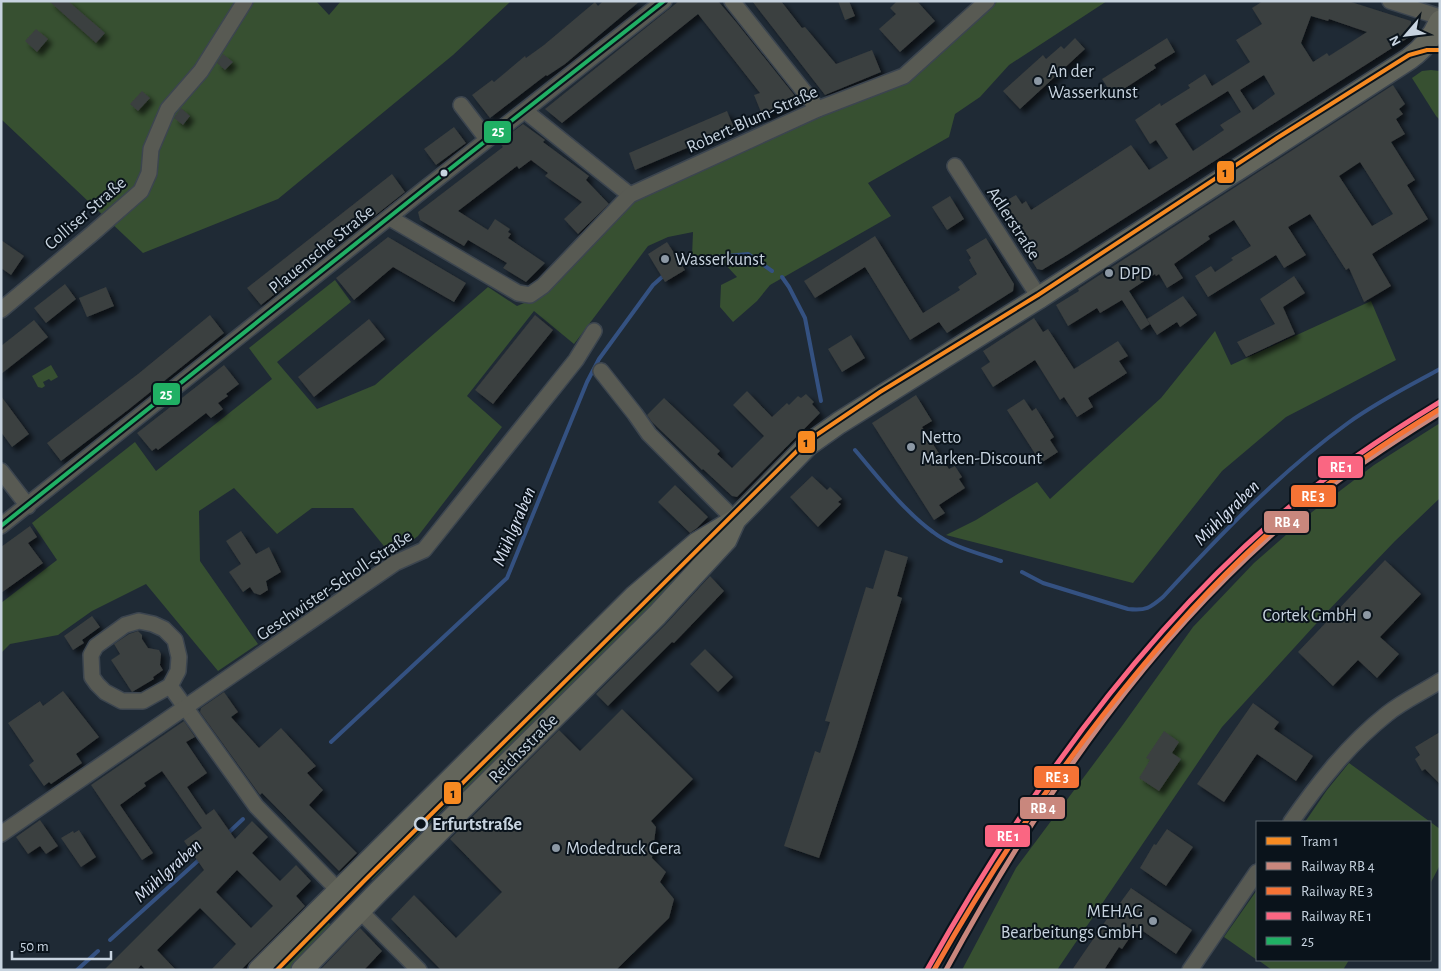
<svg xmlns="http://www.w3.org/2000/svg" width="1441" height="971" font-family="'Alegreya Sans',sans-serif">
	<defs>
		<filter id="shadow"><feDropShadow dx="4.5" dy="4.5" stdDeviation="2.5" flood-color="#0009"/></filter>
	</defs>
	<rect width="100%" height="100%" fill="#1f2a35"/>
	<g fill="#375031">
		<path d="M1 1H316L329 15 341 1H511L453 55 278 199 143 253 1 119Z"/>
		<path d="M998 1H1107L1009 65 980 97 955 114 949 137 868 183 861 173 891 216 770 285 757 301 733 322 720 307 721 285 737 277 722 261 692 256 693 232 668 237 648 246 574 344 534 311 467 396 502 427 418 536 392 556 353 508H312L277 534 234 488 199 511 200 561 258 644 218 671 146 584 92 611 58 635 10 644 1 653V603L57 560 32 523 135 442 156 471 272 379 249 348 335 280 351 302 277 362 317 409 375 385 488 287 517 306 536 298 634 201 819 117 908 81Z"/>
		<path d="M1431 70 1440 71V120L1436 116 1412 78 1422 71Z"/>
		<path d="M1371 301 1396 360 1286 417 1222 471 1133 583 946 535 976 520 1037 482 1050 499 1161 398 1215 331 1231 365Z"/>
		<path d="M51 365 58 377 51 381 49 379 43 382 45 386 42 388 38 387 32 376Z"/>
		<path d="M1440 423V498L1395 541 1325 614 1222 727 1057 970H962L1016 868 1122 726 1193 627 1254 563 1312 512 1374 465Z"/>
		<path d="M725 535 457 808 442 792 635 600Z"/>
		<path d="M1349 763 1440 829V865L1430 884V822H1305L1327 790Z"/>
		<path d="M437 797 446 806 372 880 367 875Z"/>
		<path d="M1257 890V960L1224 937Z"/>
		<path d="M327 921 332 926 292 970H278Z"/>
		<path d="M1258 960H1349L1343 970H1272Z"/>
	</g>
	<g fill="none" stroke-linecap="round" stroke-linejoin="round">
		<g stroke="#345181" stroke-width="4">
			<path d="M681 264 695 259 748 254 772 271"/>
			<path d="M782 277 789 287 805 318 821 401"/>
			<path d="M855 450C878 477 905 512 933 532 952 547 978 553 1001 561"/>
			<path d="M1022 572 1043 583 1128 609C1146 611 1150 608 1163 597 1221 534 1279 473 1348 423 1377 402 1409 386 1440 369"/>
			<path d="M331 742 507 578 587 382 599 359 653 285 662 277"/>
			<path d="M226 835 243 819"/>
			<path d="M110 940 201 858"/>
			<path d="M77 970 98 951"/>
		</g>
	</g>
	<g fill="#3b3f3f" fill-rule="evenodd" filter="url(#shadow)">
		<path d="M49 1H68L105 33 96 43Z"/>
		<path d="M603 1H640L565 64 547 76 546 75 490 118 472 95 492 80 494 82 525 56 526 58 544 45 595 2 598 6Z"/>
		<path d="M679 1H718L736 22 799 101 763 117 754 95 760 93 698 14 562 123 545 109Z"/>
		<path d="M752 1H781L802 28 805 27 836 64 872 50 881 72 825 95Z"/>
		<path d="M838 1H849L855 16 845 20Z"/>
		<path d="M897 1H917L935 21 900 52 879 29 896 14 890 8Z"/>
		<path d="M1263 1H1348L1411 21V36L1067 255 1042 270 1037 269 998 205 1016 195 1022 204 1026 201 1031 210 1131 145 1149 170 1168 158 1156 140 1150 144 1135 120 1160 103 1161 106 1190 88 1188 85 1205 74 1212 86 1250 62 1236 40 1262 24 1252 8ZM1311 16 1328 21 1329 19 1367 32 1329 56 1327 53 1313 62 1301 43ZM1264 75 1275 94 1253 110 1240 90ZM1228 91 1241 112 1220 125 1224 130 1193 151 1175 124Z"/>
		<path d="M36 29 48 39 37 52 25 41Z"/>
		<path d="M1075 38 1085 49 1020 109 1003 91 1043 55 1046 59 1061 46 1064 49Z"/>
		<path d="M1167 38 1175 52 1154 65 1156 68 1113 96 1102 79Z"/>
		<path d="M223 54 233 62 225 70 217 63Z"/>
		<path d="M1393 85 1405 104 1399 109 1403 114 1396 119 1405 134 1391 142 1415 180 1407 185 1428 219 1372 254 1391 286 1364 302 1349 268 1346 270 1310 214 1288 227 1306 255 1284 268 1276 255 1208 297 1195 276 1211 266 1215 272 1233 260 1231 258 1251 246 1234 220 1208 236 1210 239 1174 264 1183 278 1167 288 1159 274 1156 276 1155 274 1129 291 1150 324 1141 330 1122 300 1100 313 1097 308 1068 326 1056 305 1079 291 1078 289ZM1360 162 1393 214 1372 226 1339 176Z"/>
		<path d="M142 91 150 98 138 111 130 104Z"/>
		<path d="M181 108 190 116 183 125 174 118Z"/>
		<path d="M727 111 734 128 635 170 629 153Z"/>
		<path d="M523 124 545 140 543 142 589 176 586 180 609 204 578 234 564 219 582 202 545 176 548 173 531 160 519 169 517 166 458 211 488 230 495 219 510 229 508 232 511 234 508 238 545 263 526 282 503 268 507 263 468 240 464 246 420 220 418 212 503 147 499 142Z"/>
		<path d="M454 127 466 143 436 165 424 149Z"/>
		<path d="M392 174 405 192 372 218 371 216 293 277 294 279 261 305 247 288Z"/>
		<path d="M950 196 964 219 947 230 932 207Z"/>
		<path d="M875 236 923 313 960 290 958 287 977 274 969 260 971 258 966 250 986 238 1014 284 1013 291 947 333 939 322 910 340 865 267 815 298 804 281Z"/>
		<path d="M388 237 466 283 454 302 393 267 354 300 336 278Z"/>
		<path d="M1 240 24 256 11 275 1 268Z"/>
		<path d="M667 242 685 270 665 282 648 254Z"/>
		<path d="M1294 276 1305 293 1283 307 1295 334 1246 357 1237 342 1275 324 1260 299Z"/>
		<path d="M65 284 76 299 46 323 34 308Z"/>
		<path d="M106 287 114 306 87 317 79 298Z"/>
		<path d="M1183 296 1197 315 1180 327 1177 322 1157 335 1147 319Z"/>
		<path d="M210 315 224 333 128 410 61 461 47 443 138 374Z"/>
		<path d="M535 315 553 330 493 404 475 390Z"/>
		<path d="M1034 318 1043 332 1048 329 1074 369 1118 341 1128 356 1119 361 1127 373 1088 398 1093 407 1077 417 1064 397 1060 400 1035 360 993 387 981 368 990 362 983 351Z"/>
		<path d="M369 319 385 339 314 397 298 377Z"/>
		<path d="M34 320 48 337 1 374V346Z"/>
		<path d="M851 335 865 358 842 372 828 349Z"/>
		<path d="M224 365 239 384 226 394 228 396 218 403 223 409 211 418 206 413 158 450 156 448 152 451 137 433Z"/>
		<path d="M747 391 772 417 787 403 789 405 798 396 801 398 806 394 814 402 812 404 820 413 737 497 732 496 703 469 702 470 652 422 647 415 664 398 720 451 717 454 732 468 764 436 733 405Z"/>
		<path d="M916 395 932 421 922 427 949 469 955 466 962 477 959 479 965 488 939 505 945 513 934 520 872 423Z"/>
		<path d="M1 396 29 434 12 447 1 432Z"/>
		<path d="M1024 399 1032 411 1036 408 1054 437 1050 440 1058 452 1041 463 1007 410Z"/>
		<path d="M812 476 827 490 830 487 842 499 838 502 841 504 818 527 790 497Z"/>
		<path d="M675 485 708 517 697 528 690 533 658 502Z"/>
		<path d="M30 526 37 537 28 543 43 563 1 593V547Z"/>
		<path d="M241 531 256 554 269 547 281 572 266 581 268 590 260 595 254 593 250 587 243 592 229 572 241 564 226 541Z"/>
		<path d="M885 550 908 557 897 596 902 598 856 748 819 858 784 846 815 751 820 753 830 722 825 721 866 587 873 589Z"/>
		<path d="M1385 560 1421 594 1380 637 1399 654 1377 678 1358 660 1333 686 1298 652Z"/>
		<path d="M710 576 724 591 674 643 672 642 608 706 596 694 666 624Z"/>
		<path d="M92 616 100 627 82 640 84 643 73 650 64 636Z"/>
		<path d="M138 631 142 635V639L148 648 159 650 161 654 160 665 163 670 153 677 154 679 132 692 111 660 120 654 114 644 129 634Z"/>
		<path d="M705 649 733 677 718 692 690 664Z"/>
		<path d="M63 691 99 737 76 754 82 763 51 784 49 782 44 786 29 765 34 761 8 723 40 701 43 706Z"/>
		<path d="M224 692 238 712 231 717 259 748 281 728 316 766 307 773 323 790 309 805 357 853 339 871 262 793 260 795 200 712 201 708Z"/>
		<path d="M1253 703 1279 722 1274 729 1313 756 1296 781 1257 754 1224 802 1197 784Z"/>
		<path d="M622 709 693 779 651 821 656 827 652 858 666 872 660 882 674 899 669 918 616 970H441L391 919 414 895 456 938 502 892 450 839 559 730 580 751Z"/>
		<path d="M184 721 195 737 186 742 207 773 187 787 206 815 214 809 235 839 252 821 268 837 252 853 280 881 296 865 311 881 296 896 305 906 241 970H211L236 944 200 908 157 950 176 970H146L141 965 137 970H104L204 870 184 841 202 828 162 771 144 783 146 786 120 805 153 853 142 860 91 785ZM237 870 273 906 251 928 216 892Z"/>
		<path d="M1164 731 1179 742 1172 753 1181 759 1159 791 1139 778 1150 760 1146 758Z"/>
		<path d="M1440 732V784L1425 769 1422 771 1415 759 1420 755 1415 747Z"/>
		<path d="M40 820 58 846 46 854 40 846 28 854 16 837Z"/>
		<path d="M1167 829 1193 847 1166 886 1140 868 1154 844 1156 845Z"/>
		<path d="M79 830 96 857 81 867 61 838 73 831 74 833Z"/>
		<path d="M1131 888 1192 930 1176 954 1137 927 1122 949 1119 947 1104 970H1072L1111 913 1112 914Z"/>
		<path d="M360 928 382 951 364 970H320Z"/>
	</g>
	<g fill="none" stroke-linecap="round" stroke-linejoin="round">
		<defs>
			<g id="street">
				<path d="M732 1 818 109"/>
				<path d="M1390 1 1440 17"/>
				<path d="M461 105 487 139"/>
				<path d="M525 111 630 195"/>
				<path d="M955 166 1041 300"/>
				<path d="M390 218 518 293 530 295 543 286 630 195 818 109 904 76 987 1"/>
				<path d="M1 310 93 233 141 191 149 173 151 149 168 109 201 71 245 1"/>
				<path d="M601 371 635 414 649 434 735 520"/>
				<path d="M1 471 28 506"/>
				<path d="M1 526 427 187 664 1"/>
				<path d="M170 686 143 701H122L105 692 97 684 92 677 91 655 96 646 125 625 139 621 153 624 164 629 175 640 179 657 178 671 170 686 256 806 338 890"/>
				<path d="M1291 822C1319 782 1349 744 1387 714 1403 701 1423 692 1440 681"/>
				<path d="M1 834 395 563 424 550 576 360 594 331"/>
				<path d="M360 911 419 970"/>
				<path d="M1190 970 1257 872"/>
			</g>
			<g id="secondary">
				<path d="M259 970 635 596 697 543 735 520 808 445 839 423 1040 297 1409 59C1423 49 1433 37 1440 21"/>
				<path d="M302 970 378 892 657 615 726 540 735 520"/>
			</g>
		</defs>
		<use href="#street" stroke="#3c454f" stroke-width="18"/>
		<use href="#secondary" stroke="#3c454f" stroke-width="24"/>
		<use href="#street" stroke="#585a53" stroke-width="15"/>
		<use href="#secondary" stroke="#63655b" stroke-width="21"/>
		<defs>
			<path id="bus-1" d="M1 526 427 187 664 1"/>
		</defs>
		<use href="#bus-1" stroke="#0a131b" stroke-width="8"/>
		<use href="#bus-1" stroke="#20b064" stroke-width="4"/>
		<defs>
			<path id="rail-1" d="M946 970C1040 797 1155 628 1309 503 1350 470 1395 441 1440 413"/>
			<path id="rail-2" d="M934 970C994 864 1062 763 1140 669 1185 615 1233 563 1286 518 1334 477 1386 442 1440 409"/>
			<path id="rail-3" d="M927 970C1020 804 1136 638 1281 514 1330 472 1384 436 1440 402"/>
		</defs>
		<use href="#rail-1" stroke="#0a131b" stroke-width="9"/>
		<use href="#rail-2" stroke="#0a131b" stroke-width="9"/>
		<use href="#rail-3" stroke="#0a131b" stroke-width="9"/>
		<use href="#rail-1" stroke="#c9877d" stroke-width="5"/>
		<use href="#rail-2" stroke="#f57335" stroke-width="5"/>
		<use href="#rail-3" stroke="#fa6682" stroke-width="5"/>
		<defs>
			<path id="tram-1" d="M277 970 365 880 806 442 880 392 1038 295 1277 138 1409 55 1427 50H1440"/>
		</defs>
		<use href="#tram-1" stroke="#0a131b" stroke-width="8"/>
		<use href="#tram-1" stroke="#f78a21" stroke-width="4"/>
	</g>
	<g fill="#8c98a4" stroke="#0a131b" stroke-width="2">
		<circle cx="1038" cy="81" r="5"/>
		<circle cx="665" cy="259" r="5"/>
		<circle cx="1109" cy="273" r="5"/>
		<circle cx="911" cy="447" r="5"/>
		<circle cx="1367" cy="615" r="5"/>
		<circle cx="556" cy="848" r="5"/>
		<circle cx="1153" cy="921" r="5"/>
	</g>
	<circle fill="#c7d3df" stroke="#0a131b" stroke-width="2" cx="444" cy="173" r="4.5"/>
	<circle fill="#0a131b" stroke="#c7d3df" stroke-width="2.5" cx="421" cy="824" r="6"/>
	<g text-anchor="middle" stroke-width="4" stroke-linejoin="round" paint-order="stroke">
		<g font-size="18" fill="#c7d3df" stroke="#0a131b" text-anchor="start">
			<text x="1048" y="77">An der<tspan x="1048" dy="21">Wasserkunst</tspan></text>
			<text x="675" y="265">Wasserkunst</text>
			<text x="1119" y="279">DPD</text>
			<text x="921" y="443">Netto<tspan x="921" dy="21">Marken-Discount</tspan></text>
			<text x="1357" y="621" text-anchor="end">Cortek GmbH</text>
			<text x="566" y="854">Modedruck Gera</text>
			<text x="1143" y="917" text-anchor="end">MEHAG<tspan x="1143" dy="21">Bearbeitungs GmbH</tspan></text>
		</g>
		<g font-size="18" fill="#c7d3df" stroke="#0a131b">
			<text transform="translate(752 119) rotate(-24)" y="6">Robert-Blum-Straße</text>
			<text transform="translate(85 213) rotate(-41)" y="6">Colliser Straße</text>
			<text transform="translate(1014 223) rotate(57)" y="6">Adlerstraße</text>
			<text transform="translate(321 249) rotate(-39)" y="6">Plauensche Straße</text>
			<text transform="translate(334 585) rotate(-34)" y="6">Geschwister-Scholl-Straße</text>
			<text transform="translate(523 748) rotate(-45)" y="6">Reichsstraße</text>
		</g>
		<g font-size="18" font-weight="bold" fill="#c7d3df" stroke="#0a131b" text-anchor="start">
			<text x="432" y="830">Erfurtstraße</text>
		</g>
		<g font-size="19" font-style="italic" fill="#d7e0f1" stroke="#0a131b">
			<text transform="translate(1226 512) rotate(-45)" y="7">Mühlgraben</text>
			<text transform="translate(513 526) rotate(-67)" y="7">Mühlgraben</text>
			<text transform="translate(167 870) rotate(-42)" y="7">Mühlgraben</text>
		</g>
	</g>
	<g stroke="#0a131b" stroke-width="2">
		<rect x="483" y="120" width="29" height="24" rx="5" fill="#20b064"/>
		<rect x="1216" y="160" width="19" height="24" rx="5" fill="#f78a21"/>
		<rect x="152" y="382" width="29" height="24" rx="5" fill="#20b064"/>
		<rect x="797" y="430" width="19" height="24" rx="5" fill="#f78a21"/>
		<rect x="1317" y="455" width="47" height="24" rx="5" fill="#fa6682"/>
		<rect x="1290" y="484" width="47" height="24" rx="5" fill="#f57335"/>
		<rect x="1263" y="510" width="47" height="24" rx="5" fill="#c9877d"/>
		<rect x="1033" y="765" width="47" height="24" rx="5" fill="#f57335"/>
		<rect x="443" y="781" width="19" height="24" rx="5" fill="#f78a21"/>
		<rect x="1019" y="796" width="47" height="24" rx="5" fill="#c9877d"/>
		<rect x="984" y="824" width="47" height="24" rx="5" fill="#fa6682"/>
	</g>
	<g font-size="14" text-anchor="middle" font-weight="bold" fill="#fff">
		<text x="498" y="136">25</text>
		<text x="166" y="399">25</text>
		<text x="1341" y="472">RE 1</text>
		<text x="1313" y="501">RE 3</text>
		<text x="1287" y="527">RB 4</text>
		<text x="1057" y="782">RE 3</text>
		<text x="1043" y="813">RB 4</text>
		<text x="1008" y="841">RE 1</text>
	</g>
	<g font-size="14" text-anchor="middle" font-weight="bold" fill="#111">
		<text x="1225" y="177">1</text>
		<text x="806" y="447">1</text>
		<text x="453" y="798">1</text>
	</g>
	<rect width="1441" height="971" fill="none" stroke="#c7d3df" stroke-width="5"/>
	<rect x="1256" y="821" width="175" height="140" fill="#0a131b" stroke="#566069"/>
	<rect x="1266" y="837" width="25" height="8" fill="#f78a21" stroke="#566069"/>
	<text x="1301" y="846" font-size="15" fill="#c7d3df">Tram 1</text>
	<rect x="1266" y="862" width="25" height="8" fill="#c9877d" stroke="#566069"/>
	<text x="1301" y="871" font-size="15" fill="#c7d3df">Railway RB 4</text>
	<rect x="1266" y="887" width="25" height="8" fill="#f57335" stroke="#566069"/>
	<text x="1301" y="896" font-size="15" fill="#c7d3df">Railway RE 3</text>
	<rect x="1266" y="912" width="25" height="8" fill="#fa6682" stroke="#566069"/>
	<text x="1301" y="921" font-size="15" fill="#c7d3df">Railway RE 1</text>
	<rect x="1266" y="937" width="25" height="8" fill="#20b064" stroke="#566069"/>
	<text x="1301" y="946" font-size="15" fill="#c7d3df">25</text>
	<g transform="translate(1406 35) rotate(242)" stroke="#0a131b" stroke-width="4" paint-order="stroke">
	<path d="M0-4L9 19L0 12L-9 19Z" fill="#c7d3df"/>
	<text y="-8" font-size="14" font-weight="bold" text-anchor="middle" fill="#c7d3df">N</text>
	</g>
	<path d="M12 951v8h99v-8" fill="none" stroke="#c7d3df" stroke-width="2.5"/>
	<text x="20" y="951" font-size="15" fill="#c7d3df" stroke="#0a131b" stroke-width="4" paint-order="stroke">50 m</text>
</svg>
